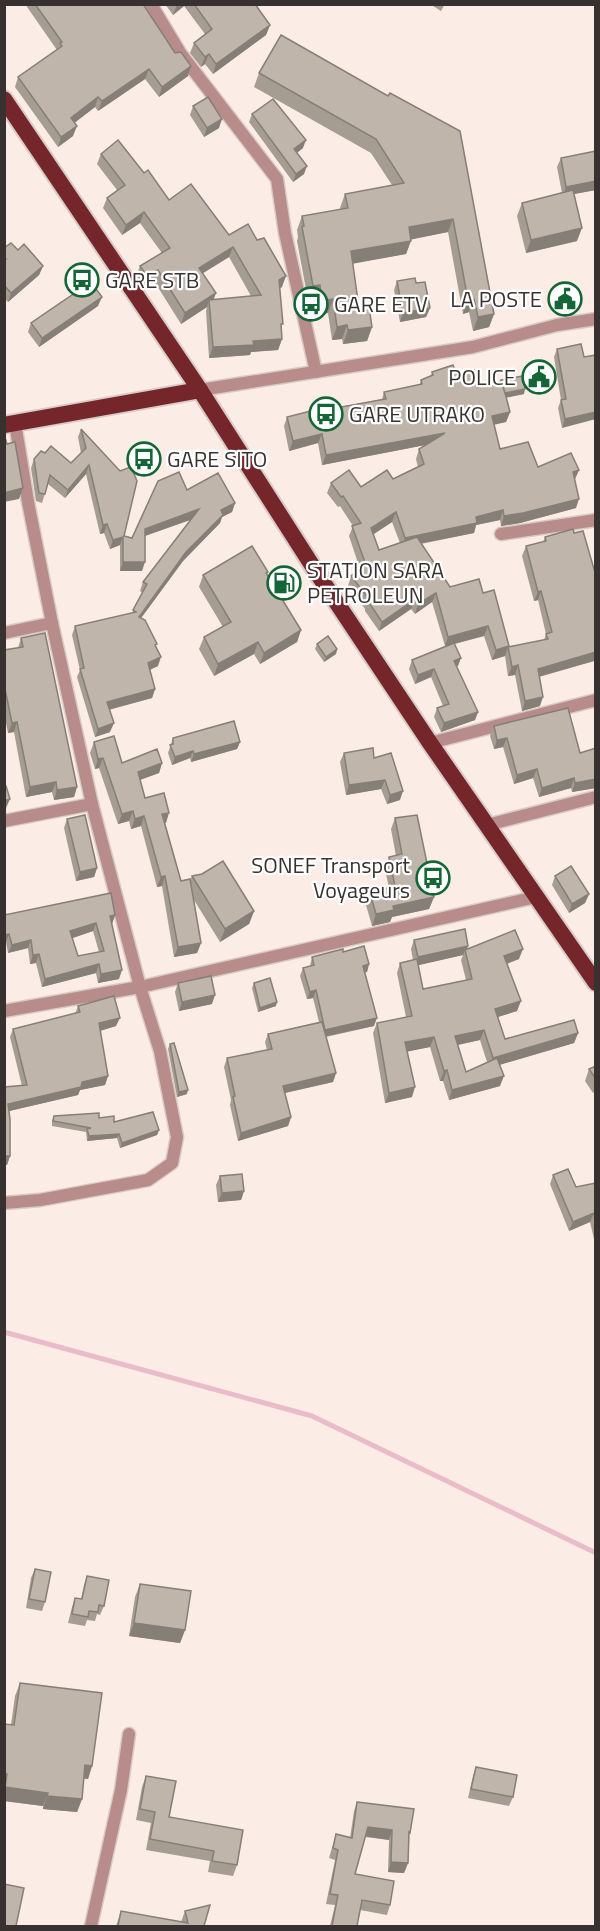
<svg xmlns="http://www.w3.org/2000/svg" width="600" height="1931" font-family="'Titillium Web',sans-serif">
	<rect width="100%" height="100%" fill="#fcece6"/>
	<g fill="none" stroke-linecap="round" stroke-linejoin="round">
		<path stroke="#eabbc9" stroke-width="5" d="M4 1332 312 1416 596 1553"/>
		<defs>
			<g id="minor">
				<path d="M151 4 181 54 277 179 285 233 316 372"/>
				<path d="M200 390 473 347 557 325 596 319"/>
				<path d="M501 534 596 520"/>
				<path d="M4 633 52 623"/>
				<path d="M430 743 596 700"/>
				<path d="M4 821 92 804"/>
				<path d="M487 825 596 797"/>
				<path d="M4 1011 140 987 536 897"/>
				<path d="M4 1203 40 1200 148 1180 172 1163 177 1137 160 1051 140 987 92 804 52 623 28 502 15 423"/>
				<path d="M91 1926 121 1790 129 1734"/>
			</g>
			<g id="trunk">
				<path d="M4 99 200 390 317 573 430 743 596 983"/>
				<path d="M4 425 200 390"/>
			</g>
		</defs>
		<use href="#minor" stroke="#d9cac5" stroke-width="15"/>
		<use href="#trunk" stroke="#d9cac5" stroke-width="20"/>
		<use href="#minor" stroke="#b78c8a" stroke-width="12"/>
		<use href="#trunk" stroke="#74262b" stroke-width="16"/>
	</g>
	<g fill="#a59c92" fill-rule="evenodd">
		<path d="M25 4H143L188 76 159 97 145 79 98 111 95 107 74 123 73 136 58 147 15 87 18 77 57 50Z"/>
		<path d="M165 4H255L270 25 266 35 213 74 205 64 201 67 190 53 194 43 205 34 184 6 173 15Z"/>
		<path d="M430 4H445L441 11Z"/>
		<path d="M259 73 388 96 460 131 494 314 489 327 473 331 469 312 463 314 448 232 411 239 406 254 353 263 359 308 372 327 367 341 343 344 342 339 332 340 328 313 317 315 315 299 308 300 297 241 298 237 297 230 302 216 341 210 340 208 345 194 392 185 371 153 254 87Z"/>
		<path d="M193 106 219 128 204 137 190 115Z"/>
		<path d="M252 114 303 148 297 153 304 174 293 182 249 122Z"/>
		<path d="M596 151V190L574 194 577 241 526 253 517 216 522 203 562 193 557 167 561 158Z"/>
		<path d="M101 154 144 173 169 200 229 235 282 287 280 288 282 339 278 350 251 352 250 355 209 358 206 311 207 307 181 324 154 281 143 287 136 276 140 266 162 253 140 223 122 235 103 208 107 198 117 190 97 164ZM229 257 251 296 213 300 203 273Z"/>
		<path d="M4 248 43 266 39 275 8 302 4 298Z"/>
		<path d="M397 281 416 283 430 308 426 317 400 322 394 290Z"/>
		<path d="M98 306 39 347 28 332 31 323Z"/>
		<path d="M557 349 584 357 596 355 562 428 558 408 561 400 554 357Z"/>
		<path d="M432 372 457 375 478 387 501 381V380L524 394 506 398 510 412 506 422 494 424 500 449 538 467 579 470 575 479 576 508 520 523 501 526 500 520 476 525 474 533 421 544 450 587 483 593 509 647 544 640 546 634 538 600 534 601 522 556 526 546 543 542 545 537 574 533 596 576V665L594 661 539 677 540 706 522 711 515 675 508 676 505 656 492 660 484 636 455 644 457 667 478 712 475 720 441 732 434 717 437 708 443 706 431 677 415 684 409 669 412 660 445 646 432 602 415 614 411 609 379 631 365 611V609L348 586 351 576 360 569 349 536 353 526 340 506 338 507 327 493 331 483 361 487 393 479 418 467 416 459 419 449 425 445 322 465 318 443 289 451 284 426 287 417 382 399 384 392 420 384 421 380 431 376ZM392 522 400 543 379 550 373 534Z"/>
		<path d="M81 429 124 536 132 538 187 490 235 503 232 512 222 517 220 523 183 561 141 618 156 646 158 666 150 670 155 689 152 698 109 710 110 732 95 737 77 677 80 670 72 635 75 626 132 613 143 593 140 591 143 582 191 519 145 536 142 571H120V545L110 549 104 533 100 534 86 474 65 498 48 484 42 503 36 501 31 468 34 459 45 453 71 463 81 453 78 437Z"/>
		<path d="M268 572 267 574 301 630 297 642 260 664 254 654 214 676 199 649 204 637 223 627 199 587 203 575Z"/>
		<path d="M21 638 77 787 74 797 54 800 52 792 26 797 14 732 8 733 4 713V650L18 648Z"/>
		<path d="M317 644 337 649 336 654 324 662 315 649Z"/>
		<path d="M494 726 580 753 596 748V788L572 792 571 788 539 797 533 778 514 784 503 747 494 749 490 736Z"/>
		<path d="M173 738 240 742 237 749 191 762 190 758 172 765 168 753Z"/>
		<path d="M94 742 122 763H162L159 773 140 780 145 798 166 823H165L181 881 190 880 192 876 254 911 249 924 220 942 194 900 201 943 197 953 174 957 162 886 157 887 141 826 131 829 129 821 118 824 99 768 95 769 90 753Z"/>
		<path d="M344 753 374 758 400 800 387 804 381 789 346 795 340 762Z"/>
		<path d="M395 818 434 897 429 909 392 917 390 922 372 926 366 905 370 893 389 888 385 869 389 857 396 856 391 829Z"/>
		<path d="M67 819 97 868 94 877 76 881 64 828Z"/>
		<path d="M555 876 589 894 585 903 569 913 552 885Z"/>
		<path d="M4 915H115L112 924 119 979 98 983 96 973 42 987 36 963 30 964 28 948 8 953 6 942 4 943ZM93 931 99 952 78 956 72 938Z"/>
		<path d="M414 940 519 959 507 964 517 1011 498 1017 505 1039 578 1033 574 1043 499 1065 500 1086 449 1100 443 1081H440L430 1047 407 1051 412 1097 385 1103 373 1033 377 1023 406 1017 397 973 400 963 413 960 411 949ZM463 955 461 960 466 980 423 989 418 965ZM480 1040 487 1062 466 1072 458 1045Z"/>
		<path d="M343 952 369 964 367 972H364L374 1026 326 1037 336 1073 333 1082 285 1093 291 1117 288 1126 238 1141 230 1105 231 1100 224 1067 227 1058 267 1050 265 1042 268 1034 319 1022 313 998 307 999 300 976 303 968 310 966 312 957Z"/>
		<path d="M178 983 212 1004 179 1011 175 992Z"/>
		<path d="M254 983 276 1006 258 1012 252 988Z"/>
		<path d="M78 1006 116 1026 100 1031 108 1076 105 1085 80 1090 78 1095 9 1111 10 1156 7 1165 4 1087 22 1086 10 1037 13 1029 75 1014Z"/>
		<path d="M170 1044 187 1094 177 1097 168 1049Z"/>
		<path d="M596 1066V1091L593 1093 585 1081 589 1069Z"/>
		<path d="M54 1116 99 1118 114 1122 159 1130 157 1135 120 1148 117 1138 87 1141 86 1132 52 1126V1121Z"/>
		<path d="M553 1175 576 1187 596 1183V1239H594L590 1222 569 1231 550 1184Z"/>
		<path d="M220 1176 244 1191 241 1200 218 1202 216 1185Z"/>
		<path d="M35 1569 45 1602 42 1611 26 1608 31 1578Z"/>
		<path d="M87 1576 104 1606 100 1615 97 1614 95 1621 87 1620 85 1626 68 1623 72 1607 75 1598 81 1599 84 1585Z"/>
		<path d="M140 1584 185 1630 180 1643 129 1636 135 1597Z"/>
		<path d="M20 1683 92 1766 88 1779 83 1778 82 1799 77 1812 43 1809V1806L4 1801V1724L11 1725 15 1696Z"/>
		<path d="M476 1767 513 1797 509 1806 468 1798 473 1776Z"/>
		<path d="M146 1776 169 1817 237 1865 233 1876 208 1872 210 1861 146 1850 151 1823 136 1820 142 1787Z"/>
		<path d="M357 1802 409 1838 408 1863 404 1873 388 1872 389 1840 365 1837 355 1874 390 1905 387 1915 360 1910 357 1926H330L335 1905 326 1904 335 1860 329 1858 336 1834 350 1838 354 1811Z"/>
		<path d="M121 1911 181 1922 185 1911 204 1926H116Z"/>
	</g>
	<g fill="#867f77">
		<path d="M185 4 184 6 173 15 177 5Z"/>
		<path d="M270 25 266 35 213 74 216 64Z"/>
		<path d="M209 54 205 64 201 67 205 57Z"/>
		<path d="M191 66 188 76 159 97 162 87Z"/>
		<path d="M149 69 145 79 98 111 102 101Z"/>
		<path d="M98 97 95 107 68 128 71 118Z"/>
		<path d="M222 119 219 128 204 137 207 128Z"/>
		<path d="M77 126 73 136 58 147 61 137Z"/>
		<path d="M306 140 303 148 291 157 294 149Z"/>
		<path d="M307 166 304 174 293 182 296 174Z"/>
		<path d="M596 181V190L563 196 566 187Z"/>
		<path d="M144 212 140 223 122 235 126 225Z"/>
		<path d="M453 219 448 232 404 241 409 227Z"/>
		<path d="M582 228 577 241 526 253 531 240Z"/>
		<path d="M411 241 406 254 346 265 351 251Z"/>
		<path d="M233 247 229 257 195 278 199 268Z"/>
		<path d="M43 266 39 275 8 302 11 293Z"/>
		<path d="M158 270 154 281 143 287 147 276Z"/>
		<path d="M286 276 282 287 275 291 279 280Z"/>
		<path d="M320 285 315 299 308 300 313 286Z"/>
		<path d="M216 293 212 304 209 300 207 307 181 324 185 313Z"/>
		<path d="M102 297 98 306 39 347 42 338Z"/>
		<path d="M333 299 328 313 317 315 322 301Z"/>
		<path d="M474 299 469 312 463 314 468 300Z"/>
		<path d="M430 308 426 317 400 322 403 313Z"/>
		<path d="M494 314 489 327 473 331 478 317Z"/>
		<path d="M347 325 342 339 332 340 337 327Z"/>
		<path d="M372 327 367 341 343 344 348 330Z"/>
		<path d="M282 339 278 350 251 352 250 355 209 358 213 347 253 341Z"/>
		<path d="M525 389 524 394 502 398 504 394Z"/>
		<path d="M510 412 506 422 489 426 492 416Z"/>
		<path d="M596 412V419L562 428 565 419Z"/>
		<path d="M445 433 441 442 322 465 326 455Z"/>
		<path d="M322 434 318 443 289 451 293 441Z"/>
		<path d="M89 465 86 474 65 498 68 490Z"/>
		<path d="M579 470 575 479 569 482 573 472Z"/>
		<path d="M23 488 19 499 4 502V493Z"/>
		<path d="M579 499 576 508 520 523 501 526 504 516Z"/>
		<path d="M235 503 232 512 222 517 220 523 183 561 136 625 139 617 186 552 221 510Z"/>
		<path d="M199 509 196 518 142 537 145 529Z"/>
		<path d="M503 510 500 520 476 525 474 533 402 547 405 538 476 517Z"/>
		<path d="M396 512 392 522 368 538 371 528Z"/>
		<path d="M107 524 104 533 100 534 103 525Z"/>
		<path d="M123 537 120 545 110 549 113 540Z"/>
		<path d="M123 562H145L142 571H120Z"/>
		<path d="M541 591 538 600 534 601 538 592Z"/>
		<path d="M436 593 432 602 415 614 418 604Z"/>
		<path d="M415 599 411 609 379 631 382 622Z"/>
		<path d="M488 626 484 636 445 646 448 637Z"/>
		<path d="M301 630 297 642 260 664 264 653Z"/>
		<path d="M258 642 254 654 214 676 218 664Z"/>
		<path d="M509 646 508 649V647L505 656 492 660 496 650Z"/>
		<path d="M337 649 336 654 324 662 326 657Z"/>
		<path d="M596 652 594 661 534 678 538 669Z"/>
		<path d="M161 657 158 666 144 672 148 663Z"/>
		<path d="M461 658 458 666 451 669 454 661Z"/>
		<path d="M518 665 515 675 508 676 512 667Z"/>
		<path d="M434 669 431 677 415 684 418 675Z"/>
		<path d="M155 689 152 698 103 711 107 702Z"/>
		<path d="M543 697 540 706 522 711 525 701Z"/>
		<path d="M478 712 475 720 441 732 444 723Z"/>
		<path d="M17 722 14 732 8 733 12 723Z"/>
		<path d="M114 723 110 732 95 737 98 729Z"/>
		<path d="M507 738 503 747 494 749 497 740Z"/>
		<path d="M240 742 237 749 191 762 194 754Z"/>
		<path d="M193 751 190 758 172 765 175 757Z"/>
		<path d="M103 758 99 768 95 769 98 759Z"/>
		<path d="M162 763 159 773 134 782 138 772Z"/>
		<path d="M537 769 533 778 514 784 517 775Z"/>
		<path d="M574 778 571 788 539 797 542 788Z"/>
		<path d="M596 779V788L572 792 575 783Z"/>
		<path d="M385 780 381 789 346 795 349 785Z"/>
		<path d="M56 782 52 792 26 797 30 787Z"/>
		<path d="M77 787 74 797 54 800 57 790Z"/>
		<path d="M403 791 400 800 387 804 390 795Z"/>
		<path d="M10 799 6 808 4 809V801Z"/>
		<path d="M133 811 129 821 118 824 122 814Z"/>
		<path d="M169 813 166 823 159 824 162 814Z"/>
		<path d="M144 816 141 826 131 829 135 819Z"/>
		<path d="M97 868 94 877 76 881 80 872Z"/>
		<path d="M165 876 162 886 157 887 161 877Z"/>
		<path d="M589 894 585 903 569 913 572 904Z"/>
		<path d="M434 897 429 909 392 917 390 922 372 926 376 914 393 906Z"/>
		<path d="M254 911 249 924 220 942 225 929Z"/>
		<path d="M115 915 112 924 107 925 110 916Z"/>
		<path d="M96 923 93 931 67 940 70 931Z"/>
		<path d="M9 934 6 942 4 943V935Z"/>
		<path d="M31 940 28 948 8 953 12 945Z"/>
		<path d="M201 943 197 953 174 957 178 947Z"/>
		<path d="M468 946 466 953 465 950 463 955 415 966 418 957Z"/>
		<path d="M523 949 519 959 500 966 504 956Z"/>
		<path d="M39 954 36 963 30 964 33 955Z"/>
		<path d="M99 964 96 973 42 987 45 979Z"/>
		<path d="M369 964 367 972 360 974 363 966Z"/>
		<path d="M122 970 119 979 98 983 101 974Z"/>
		<path d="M316 990 313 998 307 999 310 992Z"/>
		<path d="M215 995 212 1004 179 1011 182 1002Z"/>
		<path d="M521 1001 517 1011 491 1019 495 1009Z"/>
		<path d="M277 1002 276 1006 258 1012 260 1008Z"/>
		<path d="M120 1018 116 1026 96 1032 99 1023Z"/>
		<path d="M377 1018 374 1026 322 1037 325 1030Z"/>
		<path d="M484 1030 480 1040 452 1046 455 1036Z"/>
		<path d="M578 1033 574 1043 489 1068 493 1058Z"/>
		<path d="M434 1037 430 1047 401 1053 405 1042Z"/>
		<path d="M447 1070 443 1081H440L444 1071Z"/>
		<path d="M336 1073 333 1082 280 1094 283 1086Z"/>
		<path d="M108 1076 105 1085 80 1090 78 1095 5 1112 8 1104 82 1082Z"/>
		<path d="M504 1076 500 1086 449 1100 452 1090Z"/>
		<path d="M415 1087 412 1097 385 1103 389 1093Z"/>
		<path d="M188 1090 187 1094 177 1097 179 1092Z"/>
		<path d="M291 1117 288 1126 238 1141 241 1133Z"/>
		<path d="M159 1130 157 1135 120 1148 122 1143Z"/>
		<path d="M119 1134 117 1138 87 1141 89 1136Z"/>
		<path d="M4 1156H10L7 1165H4Z"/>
		<path d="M244 1191 241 1200 218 1202 222 1193Z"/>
		<path d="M594 1213 590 1222 569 1231 573 1222Z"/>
		<path d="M134 1623 185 1630 180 1643 129 1636Z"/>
		<path d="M85 1765 92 1766 88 1779 80 1778Z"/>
		<path d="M5 1787 48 1793 43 1806 4 1801Z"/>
		<path d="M47 1796 82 1799 77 1812 43 1809Z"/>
		<path d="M368 1827 392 1830 389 1840 364 1836Z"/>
		<path d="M391 1862 408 1863 404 1873 388 1872Z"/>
	</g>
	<g fill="#c0b5aa" stroke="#867f77" stroke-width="1.5" fill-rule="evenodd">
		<path d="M35 4H143L175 53 181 52 191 66 162 87 149 69 102 101 98 97 71 118 77 126 61 137 18 77 62 46 60 43 62 42Z"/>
		<path d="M194 4H255L270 25 216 64 209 54 205 57 194 43 212 29Z"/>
		<path d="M281 35 388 96 390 93 460 131 494 314 478 317 474 299 468 300 453 219 409 227 411 241 351 251 359 308 369 307 372 327 348 330 347 325 337 327 333 299 322 301 320 285 313 286 302 227 304 226 302 216 348 208 345 194 404 183 376 139 259 73Z"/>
		<path d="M208 97 222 119 207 128 193 106Z"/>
		<path d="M273 99 306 140 294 149 307 166 296 174 252 114Z"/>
		<path d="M118 140 144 173 148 170 169 200 191 184 229 235 248 224 257 240 264 238 286 276 279 280 283 324H281L282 339 253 341 254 345 213 347 209 300 261 295 233 247 199 268 216 293 185 313 158 270 147 276 140 266 170 248 144 212 126 225 107 198 125 185 101 154Z"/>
		<path d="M596 151V181L566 187 561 158Z"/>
		<path d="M573 190 582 228 531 240 522 203Z"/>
		<path d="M11 243 18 250 24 244 43 266 11 293 4 285V260L6 259 4 258V248Z"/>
		<path d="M415 278 416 283 425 282 430 308 403 313 397 281Z"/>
		<path d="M91 282 102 297 42 338 31 323Z"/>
		<path d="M581 344 584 357 596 355V412L565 419 561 400 566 399 557 349Z"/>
		<path d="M453 365 457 375 474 370 478 387 502 381 510 412 492 416 500 449 528 442 538 467 571 453 579 470 573 472 579 499 523 513 504 516 503 510 476 517 477 523 405 538 396 512 371 528 379 550 417 537 450 587 479 579 483 593 494 590 509 646 496 650 488 626 448 637 436 593 418 604 415 599 382 622 368 601 370 600 351 576 366 565 352 526 361 523 343 496 341 497 331 483 349 470 361 487 387 470 393 479 424 464 419 449 445 433 326 455 322 434 293 441 287 417 334 405 336 408 386 399 384 392 422 384 421 380 433 375 432 372Z"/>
		<path d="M523 376 525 389 505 393 501 380Z"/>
		<path d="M81 429 120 471 131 467 137 481 124 536 132 538 158 481 179 472 187 490 218 473 235 503 221 510 223 515 186 552 139 617 145 620 157 644 155 645 161 657 148 663 155 689 107 702 114 723 98 729 80 669 84 668 75 626 136 612 133 610 147 584 143 582 199 509 145 529V562H123V537L113 540 107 524 103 525 89 465 68 490 50 475 45 494 39 493 34 459 41 451 45 453 51 446 71 463 86 448Z"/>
		<path d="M4 434 7 444 15 442 23 488 4 493Z"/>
		<path d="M573 529 574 533 583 531 596 576V652L538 669 543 697 525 701 518 665 512 667 508 647 548 639 546 634 552 632 541 591 538 592 526 546 546 541 545 537Z"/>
		<path d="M252 546 268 572 266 573 301 630 264 653 258 642 218 664 204 637 231 622 203 575Z"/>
		<path d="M45 633 77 787 57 790 56 782 30 787 17 722 12 723 4 684V650L23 647 21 638Z"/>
		<path d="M328 636 337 649 326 657 317 644Z"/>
		<path d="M454 643 461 658 454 661 478 712 444 723 437 708 449 704 434 669 418 675 412 660Z"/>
		<path d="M568 708 580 753 596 748V779L575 783 574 778 542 788 537 769 517 775 507 738 497 740 494 726Z"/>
		<path d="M234 721 240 742 194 754 193 751 175 757 170 745 173 744V738Z"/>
		<path d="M114 736 122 763 157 749 162 763 138 772 145 798 164 793 169 813 162 814 181 881 190 879 201 943 178 947 165 876 161 877 144 816 135 819 133 811 122 814 103 758 98 759 94 742Z"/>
		<path d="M373 748 374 758 391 753 403 791 390 795 385 780 349 785 344 753Z"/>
		<path d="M6 786 10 799 4 801V787Z"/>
		<path d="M85 815 97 868 80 872 67 819Z"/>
		<path d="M417 815 434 897 393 906 394 910 376 914 370 893 395 886 389 857 402 854 395 818Z"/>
		<path d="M223 861 254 911 225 929 192 876 202 874Z"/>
		<path d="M571 866 589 894 572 904 555 876Z"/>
		<path d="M111 893 115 915 110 916 122 970 101 974 99 964 45 979 39 954 33 955 31 940 12 945 9 934 4 935V915ZM96 923 104 951 78 956 70 931Z"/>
		<path d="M465 929 468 946 418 957 414 940Z"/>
		<path d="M515 930 523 949 504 956 521 1001 495 1009 505 1039 574 1020 578 1033 493 1058 484 1030 455 1036 466 1072 497 1058 504 1076 452 1090 447 1070 444 1071 434 1037 405 1042 415 1087 389 1093 377 1023 412 1016 400 963 417 959 423 989 472 979 465 950Z"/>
		<path d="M364 946 369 964 363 966 377 1018 325 1030 316 990 310 992 303 968 314 965 312 957 343 949V952Z"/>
		<path d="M211 976 215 995 182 1002 178 983Z"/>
		<path d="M270 978 277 1002 260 1008 254 983Z"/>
		<path d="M114 996 120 1018 99 1023 108 1076 82 1082 81 1087 8 1104 10 1119V1156H4V1087L27 1085 13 1029 80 1012 78 1006Z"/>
		<path d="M322 1022 336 1073 283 1086 291 1117 241 1133 233 1097 235 1096 227 1058 272 1049 268 1034Z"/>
		<path d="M174 1043 188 1090 179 1092 170 1044Z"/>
		<path d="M596 1066V1079L589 1069Z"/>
		<path d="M153 1112 159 1130 122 1143 119 1134 89 1136 87 1129 91 1128 53 1121 54 1116 99 1113V1118L114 1116V1122Z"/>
		<path d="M568 1169 576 1187 596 1183V1222L594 1213 573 1222 553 1175Z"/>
		<path d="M242 1174 244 1191 222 1193 220 1176Z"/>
		<path d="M35 1569 51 1572 45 1602 29 1599Z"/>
		<path d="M87 1576 109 1580 104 1606 99 1605 98 1612 89 1611 88 1617 72 1614 75 1598 82 1599Z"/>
		<path d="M140 1584 191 1591 185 1630 134 1623Z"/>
		<path d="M20 1683 102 1693 92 1766 85 1765 82 1799 47 1796 48 1793 5 1787 7 1774H4V1724L14 1725Z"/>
		<path d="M476 1767 517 1775 513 1797 471 1789Z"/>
		<path d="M146 1776 176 1781 169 1817 243 1830 237 1865 212 1861 214 1851 150 1839 155 1812 140 1809Z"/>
		<path d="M357 1802 414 1809 410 1833 409 1832 408 1863 391 1862 392 1830 368 1827 355 1874 394 1881 390 1905 362 1900 357 1926H332L338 1895 330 1894 338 1850 333 1848 336 1834 352 1838Z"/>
		<path d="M4 1884 24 1888 16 1926H4Z"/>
		<path d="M210 1905 204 1926H118L121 1911 188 1923 185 1911Z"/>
	</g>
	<defs>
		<symbol id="bus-ring" viewBox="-11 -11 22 22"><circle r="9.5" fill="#fff" stroke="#156636" stroke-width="1.5"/><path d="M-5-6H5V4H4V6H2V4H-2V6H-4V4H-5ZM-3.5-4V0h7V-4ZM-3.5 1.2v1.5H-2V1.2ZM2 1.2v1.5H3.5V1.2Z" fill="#156636"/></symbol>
		<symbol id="civic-ring" viewBox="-11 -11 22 22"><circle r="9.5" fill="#fff" stroke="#156636" stroke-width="1.5"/><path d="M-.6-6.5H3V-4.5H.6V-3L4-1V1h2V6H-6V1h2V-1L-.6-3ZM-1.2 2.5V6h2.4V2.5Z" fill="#156636"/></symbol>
		<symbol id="fuel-ring" viewBox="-11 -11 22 22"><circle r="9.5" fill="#fff" stroke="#156636" stroke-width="1.5"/><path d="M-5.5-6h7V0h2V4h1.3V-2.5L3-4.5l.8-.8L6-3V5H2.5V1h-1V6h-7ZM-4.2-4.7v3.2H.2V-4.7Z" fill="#156636"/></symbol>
	</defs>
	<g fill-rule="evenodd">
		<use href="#bus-ring" x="63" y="261" width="38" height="38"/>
		<use href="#civic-ring" x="546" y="280" width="38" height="38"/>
		<use href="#bus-ring" x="292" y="285" width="38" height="38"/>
		<use href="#civic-ring" x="520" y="358" width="38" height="38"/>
		<use href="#bus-ring" x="307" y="395" width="38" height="38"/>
		<use href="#bus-ring" x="125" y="440" width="38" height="38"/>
		<use href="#fuel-ring" x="265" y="564" width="38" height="38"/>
		<use href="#bus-ring" x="414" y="859" width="38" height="38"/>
	</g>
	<g text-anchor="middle" stroke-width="4.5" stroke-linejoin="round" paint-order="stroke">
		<g font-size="22" fill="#37312f" stroke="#fff" text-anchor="start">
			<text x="105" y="288">GARE STB</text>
			<text x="542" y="307" text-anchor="end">LA POSTE</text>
			<text x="334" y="312">GARE ETV</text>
			<text x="516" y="385" text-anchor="end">POLICE</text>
			<text x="349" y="422">GARE UTRAKO</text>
			<text x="167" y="467">GARE SITO</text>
			<text x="307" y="578">STATION SARA<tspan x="307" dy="25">PETROLEUN</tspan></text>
			<text x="410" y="873" text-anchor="end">SONEF Transport<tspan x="410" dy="25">Voyageurs</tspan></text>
		</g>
	</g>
	<rect width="600" height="1931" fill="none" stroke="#37312f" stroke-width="12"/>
</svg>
